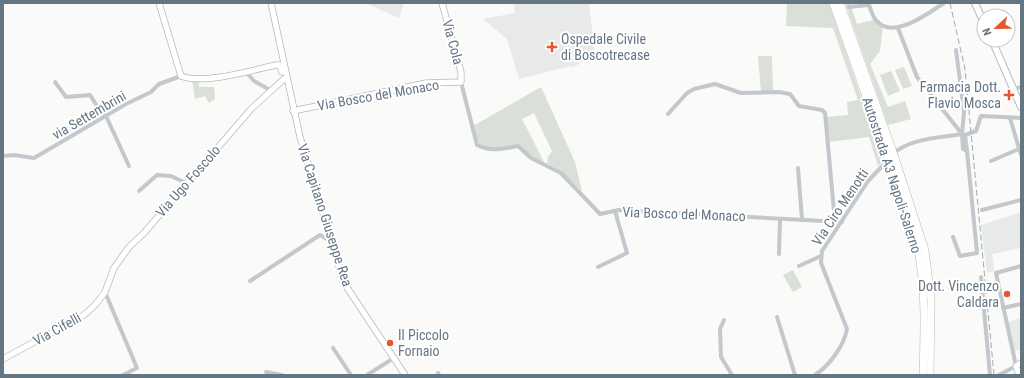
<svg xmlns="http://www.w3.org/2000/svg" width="1024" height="378" font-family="'Roboto Condensed',sans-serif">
	<rect width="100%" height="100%" fill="#fafaf8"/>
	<g fill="#e8e9e9">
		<path d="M365 3H404L399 18Z"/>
		<path d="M514 3H589L595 54 572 68 571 66 519 79 507 39 483 19 515 13Z"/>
		<path d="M1021 212V248L992 254 994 269 996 271 987 273 981 225Z"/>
		<path d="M1021 318V349L1014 352 1008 322Z"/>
	</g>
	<g fill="#dadfd7">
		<path d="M787 3H829L883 160 878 166 869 137 829 142 827 117 848 115 847 102 858 100 833 28 786 26Z"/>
		<path d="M845 3H850L857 24 874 20 876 23 883 26 880 51 870 64 888 107 905 101 911 119 888 125Z"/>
		<path d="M758 56H772L773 91 761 92Z"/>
		<path d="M904 67 912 86 903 89 895 70Z"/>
		<path d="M891 71 900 91 888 96 880 75Z"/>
		<path d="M192 80H199V87H214L215 99 209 103 205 96 195 99Z"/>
		<path d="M541 87 575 162 582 191 561 171 547 163 548 157 552 151 534 113 522 119 544 162 532 157 518 145C508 147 488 153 480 144 475 140 474 132 473 126Z"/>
		<path d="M793 270 802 287 793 292 783 275Z"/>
	</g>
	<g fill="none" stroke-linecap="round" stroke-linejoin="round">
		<defs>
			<g id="secondary">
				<path d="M159 3 181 76C203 85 253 70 276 65H280L282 72"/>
				<path d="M271 3 300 137 344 283 405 375"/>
				<path d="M293 111 426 83 461 82V72L442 3"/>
				<path d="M3 359 84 315 96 304 105 292 114 268 129 247 144 233 252 108 284 79"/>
				<path d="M1019 375 1016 366 1021 363"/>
			</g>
			<g id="primary">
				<path d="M975 3 984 23"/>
				<path d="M992 40 1021 107"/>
			</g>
			<g id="highway">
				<path d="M833 3 887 155"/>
				<path d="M840 3 892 149"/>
				<path d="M895 158 925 250 931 300 930 375"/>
				<path d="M889 162C901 193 914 224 919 256 926 295 924 335 923 375"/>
			</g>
		</defs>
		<use href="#secondary" stroke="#b3babf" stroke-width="7"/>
		<use href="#primary" stroke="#b5babe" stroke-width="8"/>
		<use href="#highway" stroke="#b4b9bd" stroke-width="8"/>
		<g stroke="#c3c8cc" stroke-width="4">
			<path d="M849 7 869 5C871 10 872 15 875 19 891 42 929 13 944 3"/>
			<path d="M898 28 917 77 962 134 964 112 956 50"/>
			<path d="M246 72 254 81 270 90"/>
			<path d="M55 82 66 97 90 95 102 114 106 116 129 166"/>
			<path d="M461 82 477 145C491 152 503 149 518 146L531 158 561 173 600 214 619 210 842 222"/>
			<path d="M1017 88 1021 87"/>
			<path d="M668 114 687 93 694 89 715 84 741 93 779 92 790 94 799 106 822 110 825 113 835 222"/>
			<path d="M1010 118 1021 155"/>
			<path d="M893 154C910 138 940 138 962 134L963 149 967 151 965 135 976 131 981 116 1021 118"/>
			<path d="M3 156 14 155 34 158 126 104 151 92 159 84 181 76"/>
			<path d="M991 161 1019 149"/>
			<path d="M798 168 802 220"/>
			<path d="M139 191 157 175 171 176 186 183"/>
			<path d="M982 210 1021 200"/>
			<path d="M953 237 960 256 977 253 967 151"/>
			<path d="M779 254 780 219"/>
			<path d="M799 266 821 256"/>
			<path d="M598 267 627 253 615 211"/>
			<path d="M981 277 990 375"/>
			<path d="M250 281 320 235 332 242"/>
			<path d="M105 292 137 368 123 375"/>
			<path d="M1003 308 1021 304"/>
			<path d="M777 317 795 375"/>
			<path d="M724 320 720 329 721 357 732 375"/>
			<path d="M333 348 351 375"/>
			<path d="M266 372 282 375"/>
			<path d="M438 373 439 375"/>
			<path d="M367 375 394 358"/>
			<path d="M815 375C829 366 844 346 847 329L821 263 822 251 868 181 889 159"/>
			<path d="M999 375 1016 366 996 273 1021 266"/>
		</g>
		<use href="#secondary" stroke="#fff" stroke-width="5.5"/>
		<use href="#primary" stroke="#fff" stroke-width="6"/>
		<use href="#highway" stroke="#fff" stroke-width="7"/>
		<path stroke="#a2aab0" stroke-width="1" stroke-dasharray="6 3" stroke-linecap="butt" d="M950 3 965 69 994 375"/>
		<defs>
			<g id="highway-bridge">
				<path d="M892 149 895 158"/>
				<path d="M887 155 889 162"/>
			</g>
		</defs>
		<use href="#highway-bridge" stroke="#b4b9bd" stroke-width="8" stroke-linecap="butt"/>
		<use href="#highway-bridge" stroke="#fff" stroke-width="7"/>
	</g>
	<g fill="#e4572e" stroke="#fff" stroke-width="1.5">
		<path d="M550 41h4v4h4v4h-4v4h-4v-4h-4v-4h4z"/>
		<path d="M1007 89h4v4h4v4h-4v4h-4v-4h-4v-4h4z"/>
		<circle cx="1007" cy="294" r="4"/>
		<circle cx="390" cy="343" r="4"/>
	</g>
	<g text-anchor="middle" stroke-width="4" stroke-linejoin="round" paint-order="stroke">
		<g font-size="14" fill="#657683" stroke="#fff" text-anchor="start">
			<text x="561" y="44">Ospedale Civile<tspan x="561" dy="16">di Boscotrecase</tspan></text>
			<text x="1001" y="92" text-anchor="end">Farmacia Dott.<tspan x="1001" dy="16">Flavio Mosca</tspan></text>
			<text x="999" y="291" text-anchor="end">Dott. Vincenzo<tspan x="999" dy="16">Caldara</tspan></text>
			<text x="398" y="340">Il Piccolo<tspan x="398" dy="16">Fornaio</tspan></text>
		</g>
		<g font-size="14" fill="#657683" stroke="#fff">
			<text transform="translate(453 42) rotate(75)" y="5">Via Cola</text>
			<text transform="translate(378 95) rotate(-10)" y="5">Via Bosco del Monaco</text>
			<text transform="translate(89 115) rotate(-30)" y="5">via Settembrini</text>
			<text transform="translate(892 175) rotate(72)" y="5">Autostrada A3 Napoli-Salerno</text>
			<text transform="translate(188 181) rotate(-49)" y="5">Via Ugo Foscolo</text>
			<text transform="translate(840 207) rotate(-56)" y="5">Via Ciro Menotti</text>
			<text transform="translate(684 214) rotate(2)" y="5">Via Bosco del Monaco</text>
			<text transform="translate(325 215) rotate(72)" y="5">Via Capitano Giuseppe Rea</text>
			<text transform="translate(57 329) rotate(-29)" y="5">Via Cifelli</text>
		</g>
	</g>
	<rect width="1024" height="378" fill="none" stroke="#657683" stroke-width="8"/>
	<g transform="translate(996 28) rotate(248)"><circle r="19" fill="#ffffff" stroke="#c1c8cd"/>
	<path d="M0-3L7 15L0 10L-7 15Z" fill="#e4572e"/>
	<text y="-6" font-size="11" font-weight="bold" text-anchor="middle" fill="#657683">N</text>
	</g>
</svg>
